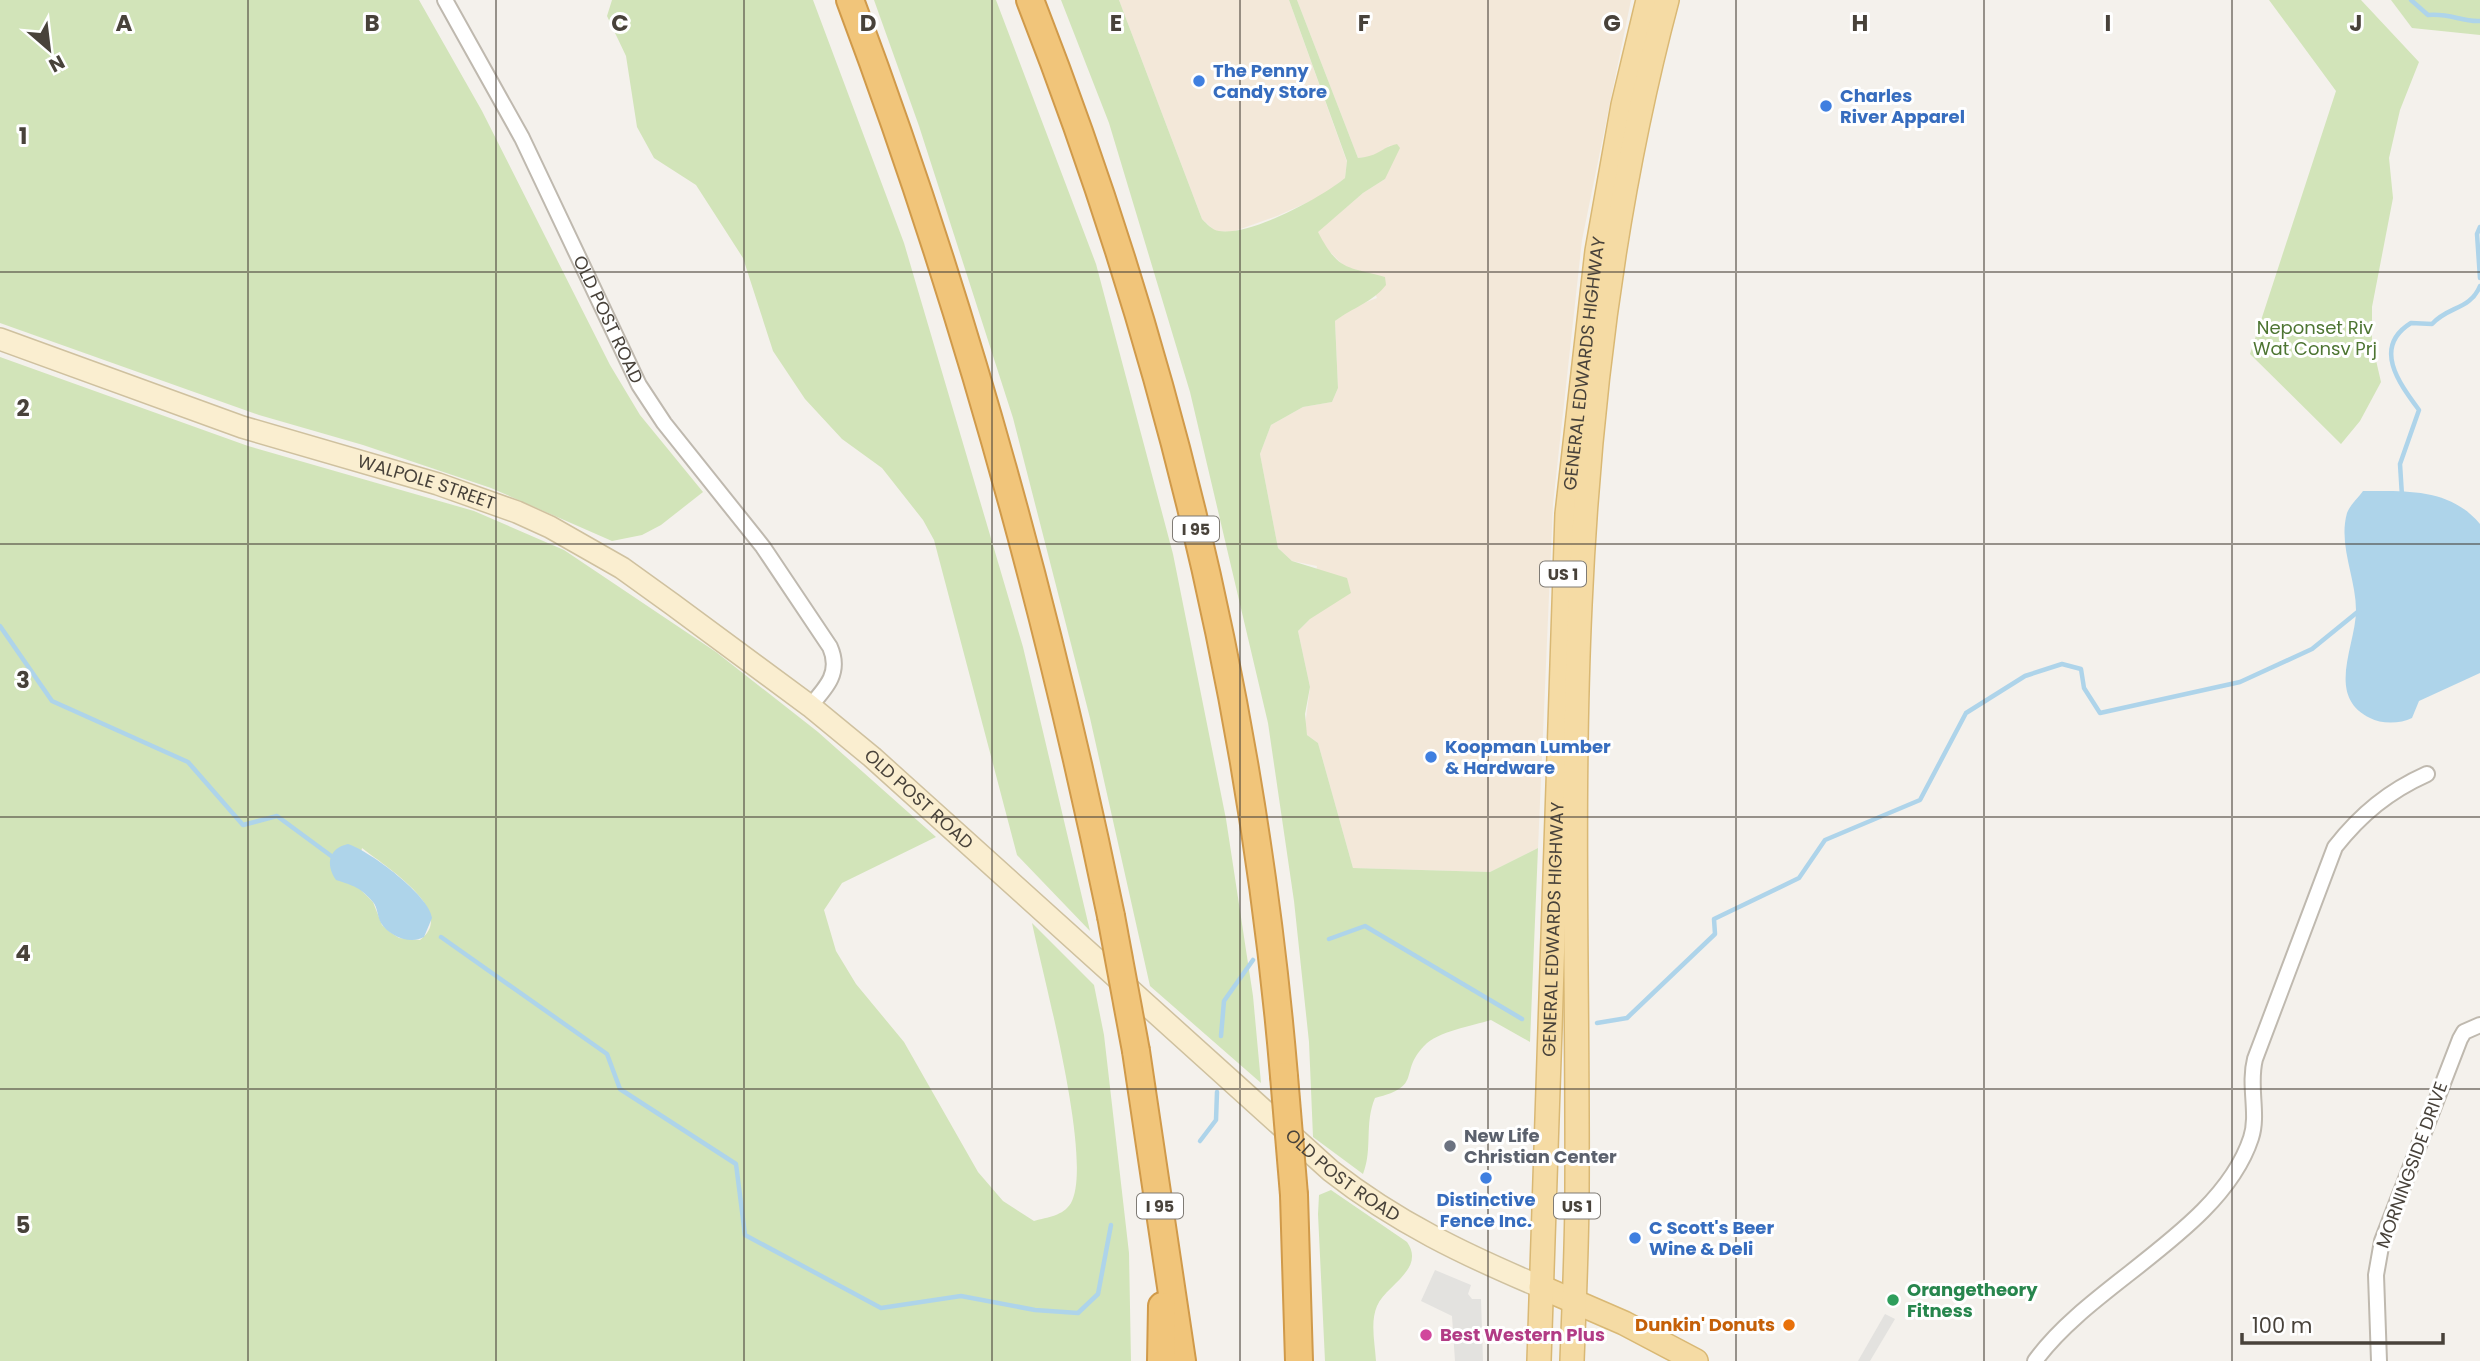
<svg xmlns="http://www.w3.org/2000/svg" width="2480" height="1361" font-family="Poppins,sans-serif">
	<rect width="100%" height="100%" fill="#f4f1ec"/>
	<g fill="#f3e8d9">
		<path d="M1119 0H1289L1347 162 1345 178 1322 196 1277 216 1232 232 1215 231 1202 219Z"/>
		<path d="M1297 0H1631L1582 240 1553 504 1538 848 1490 872 1353 868 1318 743 1307 735 1305 726 1310 687 1298 631 1310 619 1317 566 1292 561 1278 548 1260 454 1271 425 1303 407 1332 402 1338 388 1335 321 1353 307 1377 298 1366 272 1348 270 1327 249 1317 232 1363 193 1385 179 1390 145 1376 156 1358 158Z"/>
	</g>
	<g fill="#d2e4b9" fill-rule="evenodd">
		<path d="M0 0H419L482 111 610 365 640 415 703 492 661 525 642 535 612 541 491 488 363 445 259 415 0 323Z"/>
		<path d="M612 0H813L904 243 1023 647 1090 931 1017 855 934 540 923 520 882 468 842 439 805 399 773 351 743 258 725 230 696 185 654 158 637 127 626 56 607 16Z"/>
		<path d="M874 0H996L1096 264 1173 554 1226 819 1253 996 1261 1083 1150 986 1090 718 1013 418 919 126Z"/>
		<path d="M1061 0H1119L1202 219C1207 224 1212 230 1219 231 1250 236 1321 198 1345 178L1347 161 1289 0H1297L1358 158C1380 156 1380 148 1397 144L1400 148 1385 179 1363 193 1318 232C1339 272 1347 266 1385 277L1386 285C1373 302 1352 308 1335 321L1338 388 1332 402 1303 407 1271 425 1260 454 1278 548 1292 561 1347 578 1351 593 1310 619 1298 631 1310 687 1305 714 1307 735 1318 743 1353 868 1490 872 1538 848 1530 1042 1491 1020C1472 1026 1438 1031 1424 1046 1398 1073 1424 1086 1375 1098 1364 1124 1373 1149 1363 1174L1313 1137 1309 1042 1294 901 1268 723 1190 392 1109 123Z"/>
		<path d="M2269 0H2361L2419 62 2400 110 2389 158 2393 198 2372 307V343L2381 382 2360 421 2341 444 2250 354 2336 91Z"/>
		<path d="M2391 0H2480V35L2412 28Z"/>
		<path d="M0 357 248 446 474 511 564 550 716 652 818 732 936 837 842 883 824 910 836 951 856 984 904 1042 978 1172 1003 1201 1034 1221C1048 1217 1063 1216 1071 1203 1094 1162 1043 976 1032 923L1094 985 1104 1035 1129 1253 1131 1361H0ZM362 848C383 865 459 911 420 940L399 938 390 932 382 925 373 902 354 883Z"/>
		<path d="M1331 1190 1407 1242C1426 1269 1386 1285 1377 1306 1370 1322 1375 1344 1376 1361H1325L1318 1214 1319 1195Z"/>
	</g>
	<g fill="#e3e2df">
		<path d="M1435 1270 1471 1285 1468 1294 1472 1299H1481L1483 1361H1455L1452 1316 1421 1301Z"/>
		<path d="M1885 1314 1895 1319 1870 1361H1858Z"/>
	</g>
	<g fill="#aed4ea">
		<path d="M2363 491C2407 491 2450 488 2480 524V673L2419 701 2412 718C2400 724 2381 724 2370 718 2325 696 2356 646 2356 610 2356 578 2338 545 2347 513 2350 505 2359 497 2363 491Z"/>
		<path d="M348 844C370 851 430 896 432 918L424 937C410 945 389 936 381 923 377 916 378 908 373 902 360 887 354 886 336 880 325 864 329 848 348 844Z"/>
	</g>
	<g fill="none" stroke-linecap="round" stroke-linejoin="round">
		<g stroke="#aed4ea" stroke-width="4.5">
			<path d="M2411 0 2428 15C2451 13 2461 22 2480 21"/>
			<path d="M2480 227 2477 234 2480 278"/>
			<path d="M2402 496 2400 464 2419 410C2399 383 2372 347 2411 323L2432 324C2448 306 2470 310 2480 286"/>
			<path d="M0 626 52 701 188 762 243 825 277 816 334 858"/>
			<path d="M441 937 607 1054 620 1089 736 1164 745 1235 881 1308 961 1296 1035 1310 1078 1313 1098 1294 1111 1225"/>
			<path d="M1329 939 1365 926 1522 1019"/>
			<path d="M1597 1023 1627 1018 1715 934 1714 919 1799 878 1825 840 1920 800 1966 713 2025 676 2062 664 2081 669 2084 688 2100 713 2240 682 2312 649 2360 610"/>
			<path d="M1221 1036 1224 1001 1253 960"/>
			<path d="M1200 1141 1216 1120 1217 1092"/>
		</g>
		<defs>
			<g id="minor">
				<path id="s1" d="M445 0 522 138 639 385 664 423 763 547 830 647C841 672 827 687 810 706"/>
				<path d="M2035 1361C2090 1284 2221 1230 2251 1138 2259 1114 2248 1086 2255 1059L2335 847C2361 814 2389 791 2427 774"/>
				<path d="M2379 1361 2376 1275 2382 1241 2460 1039 2464 1032 2480 1025"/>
			</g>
			<g id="secondary">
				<path id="s2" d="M0 339 242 427 438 484 517 512 550 527 622 568 672 604 810 706 872 757 1331 1171C1396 1222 1465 1255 1541 1287"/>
			</g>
			<g id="primary">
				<path d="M1541 1287 1624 1323 1696 1361"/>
				<path id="s3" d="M1539 1361 1567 514 1597 251 1623 105 1648 0"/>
				<path d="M1572 1361C1574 1304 1577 1246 1577 1189 1578 994 1571 799 1580 605 1589 402 1615 196 1667 0"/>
			</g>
			<g id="motorway">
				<path d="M850 0C962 298 1047 605 1111 916"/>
				<path d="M1030 0C1165 345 1253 707 1284 1076"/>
				<path d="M1136 1051 1182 1361"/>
				<path d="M1294 1195 1299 1361"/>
				<path d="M1161 1361 1162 1306"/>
			</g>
		</defs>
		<use href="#minor" stroke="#bfb9af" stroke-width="18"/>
		<use href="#secondary" stroke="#cfc19f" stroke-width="24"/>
		<use href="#primary" stroke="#d9b874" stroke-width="26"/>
		<use href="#motorway" stroke="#d09a4a" stroke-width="30"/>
		<use href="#minor" stroke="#fff" stroke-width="14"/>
		<use href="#secondary" stroke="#faeed0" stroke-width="21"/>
		<use href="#primary" stroke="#f5dba4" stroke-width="23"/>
		<use href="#motorway" stroke="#f1c57a" stroke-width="26"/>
		<defs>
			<g id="motorway-bridge">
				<path d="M1111 916 1136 1051"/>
				<path d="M1284 1076 1294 1195"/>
			</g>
		</defs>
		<use href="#motorway-bridge" stroke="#d09a4a" stroke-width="30" stroke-linecap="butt"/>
		<use href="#motorway-bridge" stroke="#f1c57a" stroke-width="26"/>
	</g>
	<path fill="none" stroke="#48423a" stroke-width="2" stroke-opacity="0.55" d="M248 0V1361M496 0V1361M744 0V1361M992 0V1361M1240 0V1361M1488 0V1361M1736 0V1361M1984 0V1361M2232 0V1361M0 272H2480M0 544H2480M0 817H2480M0 1089H2480"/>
	<g fill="#3f7fe0" stroke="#fff" stroke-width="2.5">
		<circle cx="1199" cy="81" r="7"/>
		<circle cx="1826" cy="106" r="7"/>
		<circle cx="1431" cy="757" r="7"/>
		<circle cx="1486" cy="1178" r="7"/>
		<circle cx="1635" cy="1238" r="7"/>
	</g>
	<circle fill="#6b7280" stroke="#fff" stroke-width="2.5" cx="1450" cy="1146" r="7"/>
	<circle fill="#2e9e5b" stroke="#fff" stroke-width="2.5" cx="1893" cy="1300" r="7"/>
	<circle fill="#e8710a" stroke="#fff" stroke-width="2.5" cx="1789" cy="1325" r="7"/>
	<circle fill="#d1479c" stroke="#fff" stroke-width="2.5" cx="1426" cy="1335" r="7"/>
	<g text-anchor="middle" stroke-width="6" stroke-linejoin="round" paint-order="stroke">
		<g fill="#fff" stroke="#7f7b75" stroke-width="2">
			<rect x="1173" y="516.5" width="46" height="25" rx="5"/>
			<rect x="1540" y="561.5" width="46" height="25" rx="5"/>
			<rect x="1137" y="1193.5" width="46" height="25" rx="5"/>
			<rect x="1554" y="1193.5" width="46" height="25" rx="5"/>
		</g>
		<g font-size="16" font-weight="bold" fill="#48423a">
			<text x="1196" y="535">I 95</text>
			<text x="1563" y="580">US 1</text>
			<text x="1160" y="1212">I 95</text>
			<text x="1577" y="1212">US 1</text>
		</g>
		<g font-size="18" font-weight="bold" fill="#366cbe" stroke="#fff" text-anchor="start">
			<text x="1213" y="77">The Penny<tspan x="1213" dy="21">Candy Store</tspan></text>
			<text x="1840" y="102">Charles<tspan x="1840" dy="21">River Apparel</tspan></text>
			<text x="1445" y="753">Koopman Lumber<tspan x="1445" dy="21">&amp; Hardware</tspan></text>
			<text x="1486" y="1206" text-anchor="middle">Distinctive<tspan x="1486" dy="21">Fence Inc.</tspan></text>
			<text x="1649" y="1234">C Scott's Beer<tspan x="1649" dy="21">Wine &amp; Deli</tspan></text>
		</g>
		<g font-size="18" fill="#48423a" stroke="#fff">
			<text dy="6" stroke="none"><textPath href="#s1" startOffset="359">OLD POST ROAD</textPath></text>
			<text dy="6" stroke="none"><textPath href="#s3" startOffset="999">GENERAL EDWARDS HIGHWAY</textPath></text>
			<text dy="6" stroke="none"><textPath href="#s2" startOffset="450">WALPOLE STREET</textPath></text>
			<text dy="6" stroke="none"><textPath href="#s2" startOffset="1041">OLD POST ROAD</textPath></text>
			<text dy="6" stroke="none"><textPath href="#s3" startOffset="432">GENERAL EDWARDS HIGHWAY</textPath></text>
			<text transform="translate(2412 1165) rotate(-70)" y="6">MORNINGSIDE DRIVE</text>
			<text dy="6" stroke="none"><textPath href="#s2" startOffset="1608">OLD POST ROAD</textPath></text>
		</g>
		<g font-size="18" fill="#4d7532" stroke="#fff">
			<text x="2315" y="334">Neponset Riv<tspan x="2315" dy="21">Wat Consv Prj</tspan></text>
		</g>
		<g font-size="18" font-weight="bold" fill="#5b616d" stroke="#fff" text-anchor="start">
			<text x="1464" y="1142">New Life<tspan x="1464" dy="21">Christian Center</tspan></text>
		</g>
		<g font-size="18" font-weight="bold" fill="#27864d" stroke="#fff" text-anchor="start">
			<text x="1907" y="1296">Orangetheory<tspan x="1907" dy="21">Fitness</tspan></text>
		</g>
		<g font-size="18" font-weight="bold" fill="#c56008" stroke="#fff" text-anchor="end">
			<text x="1775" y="1331">Dunkin' Donuts</text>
		</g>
		<g font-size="18" font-weight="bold" fill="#b23c85" stroke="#fff" text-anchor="start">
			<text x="1440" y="1341">Best Western Plus</text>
		</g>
	</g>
	<g font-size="23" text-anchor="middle" font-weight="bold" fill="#48423a" stroke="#fff" stroke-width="6" stroke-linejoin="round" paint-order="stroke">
		<text x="124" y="31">A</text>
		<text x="372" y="31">B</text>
		<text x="620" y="31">C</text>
		<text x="868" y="31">D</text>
		<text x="1116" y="31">E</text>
		<text x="1364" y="31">F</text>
		<text x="1612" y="31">G</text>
		<text x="1860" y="31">H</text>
		<text x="2108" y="31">I</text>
		<text x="2356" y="31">J</text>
		<text x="23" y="144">1</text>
		<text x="23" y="416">2</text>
		<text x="23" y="688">3</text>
		<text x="23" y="961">4</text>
		<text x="23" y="1233">5</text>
	</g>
	<g transform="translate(49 49) rotate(152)" stroke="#ffffff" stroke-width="5" paint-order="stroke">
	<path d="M0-5L12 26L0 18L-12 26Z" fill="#48423a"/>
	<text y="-10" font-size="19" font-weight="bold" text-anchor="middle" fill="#48423a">N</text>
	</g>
	<path d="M2242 1333v10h201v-10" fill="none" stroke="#48423a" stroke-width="3.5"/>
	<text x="2252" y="1333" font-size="21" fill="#48423a" stroke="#ffffff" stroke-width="5" paint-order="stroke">100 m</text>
</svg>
